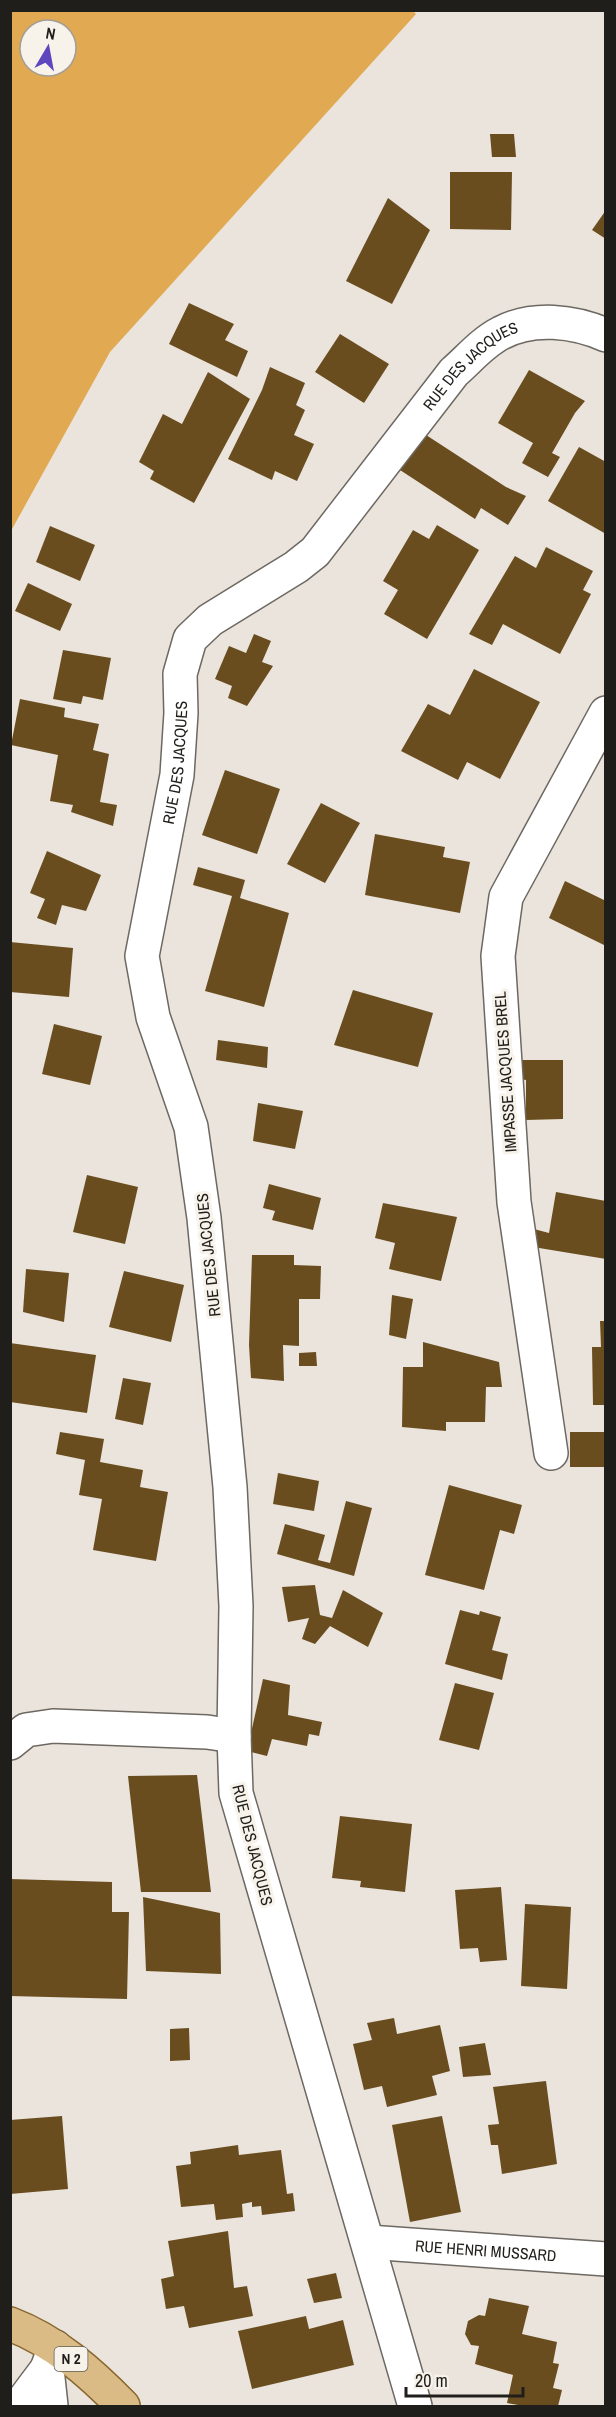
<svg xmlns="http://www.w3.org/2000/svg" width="616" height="2417" font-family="'Archivo Narrow',sans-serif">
	<rect width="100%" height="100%" fill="#eae4dd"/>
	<path fill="#e1aa52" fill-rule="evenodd" d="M11 10H412L416 14 110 352 11 531ZM30 30H66V66H30Z"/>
	<g fill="#6a4d1f">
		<path d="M490 134H514L516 157H492Z"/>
		<path d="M450 172H512L511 230 450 229Z"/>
		<path d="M388 198 430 230 392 304 346 281Z"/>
		<path d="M606 210V239L592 230Z"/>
		<path d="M189 303 234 324 225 340 248 351 237 377 169 344Z"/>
		<path d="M340 334 389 364 364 403 315 372Z"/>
		<path d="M270 367 305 383 296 405 305 410 294 435 314 444 297 481 275 471 272 480 228 459 262 390Z"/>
		<path d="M529 370 585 401 575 413 552 453 560 457 548 477 522 463 533 443 498 423Z"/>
		<path d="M208 372 250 399 194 503 150 479 154 471 139 462 163 414 182 424Z"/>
		<path d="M423 433 506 487 526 496 508 525 481 508 475 519 400 470Z"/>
		<path d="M579 447 606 462V534L548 501Z"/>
		<path d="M437 525 479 550 427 639 384 614 398 590 383 581 413 530 429 539Z"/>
		<path d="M50 526 95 545 80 581 36 562Z"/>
		<path d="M546 547 593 571 583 590 591 594 560 654 503 624 492 645 469 634 515 556 536 568Z"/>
		<path d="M28 583 72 604 60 631 15 611Z"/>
		<path d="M254 634 271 641 262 662 273 666 247 706 228 698 232 686 215 679 229 646 246 653Z"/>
		<path d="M63 650 111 658 103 700 83 696 81 704 53 699Z"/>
		<path d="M474 669 540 702 500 779 467 762 458 780 401 751 428 704 450 715Z"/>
		<path d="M20 699 65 708 64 717 99 724 93 750 109 754 100 802 117 805 113 826 71 812 73 805 50 801 58 755 11 745Z"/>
		<path d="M225 770 280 789 257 854 202 835Z"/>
		<path d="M321 803 360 823 325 883 287 864Z"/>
		<path d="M375 834 445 847 443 857 470 862 460 913 365 895Z"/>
		<path d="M47 851 101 875 86 911 62 905 56 925 37 918 45 899 30 893Z"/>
		<path d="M198 867 245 880 240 898 289 913 264 1007 205 991 232 896 193 885Z"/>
		<path d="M565 881 606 901V946L549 918Z"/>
		<path d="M10 942 73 948 69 997 10 992Z"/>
		<path d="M353 990 433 1013 418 1067 334 1045Z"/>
		<path d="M54 1024 102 1036 90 1085 42 1074Z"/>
		<path d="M218 1040 268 1047 267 1068 216 1060Z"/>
		<path d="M520 1060H563V1119L526 1120V1080L520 1079Z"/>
		<path d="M258 1103 303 1111 295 1149 253 1141Z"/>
		<path d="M87 1175 138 1187 125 1244 73 1232Z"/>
		<path d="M269 1184 321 1198 313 1230 272 1220 275 1211 263 1208Z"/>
		<path d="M556 1192 606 1201V1259L527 1246 530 1228 549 1233Z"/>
		<path d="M383 1203 457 1217 441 1281 389 1269 395 1243 375 1238Z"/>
		<path d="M252 1255H294V1265L321 1266 320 1299H299V1346L283 1345 284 1381 251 1378 249 1345Z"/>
		<path d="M26 1269 69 1273 64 1322 23 1312Z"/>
		<path d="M124 1271 184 1285 171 1342 109 1327Z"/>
		<path d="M392 1295 413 1299 406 1339 389 1335Z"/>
		<path d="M600 1321H606V1405H593L592 1347H601Z"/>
		<path d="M423 1342 499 1362 502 1387H486L485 1422H446V1431L402 1427 403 1367H423Z"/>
		<path d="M10 1343 96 1355 87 1413 10 1402Z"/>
		<path d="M316 1352 317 1366H299V1353Z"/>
		<path d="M123 1378 151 1383 143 1425 115 1419Z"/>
		<path d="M60 1432 104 1439 100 1462 143 1470 140 1487 168 1492 156 1561 93 1550 102 1499 79 1495 85 1460 56 1454Z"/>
		<rect x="570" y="1432" width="36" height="35"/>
		<path d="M278 1473 319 1481 314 1511 273 1504Z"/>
		<path d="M449 1485 522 1505 514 1534 500 1530 484 1590 425 1575Z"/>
		<path d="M346 1501 372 1508 354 1576 277 1554 285 1524 325 1535 318 1560 330 1563Z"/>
		<path d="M315 1585 320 1615 332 1618 343 1590 383 1613 368 1647 330 1626 315 1644 302 1639 309 1618 288 1622 282 1587Z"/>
		<path d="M460 1610 479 1615 480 1611 501 1617 492 1650 508 1654 502 1680 445 1664Z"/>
		<path d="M263 1679 290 1685 288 1715 322 1722 319 1736 309 1734 307 1746 272 1739 267 1756 247 1751Z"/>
		<path d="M455 1683 494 1693 479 1750 439 1740Z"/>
		<path d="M197 1775 211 1892H141L128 1776Z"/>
		<path d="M340 1816 412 1824 405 1892 360 1887 361 1881 332 1878Z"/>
		<path d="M10 1879 112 1882V1912H129L127 1999 10 1996Z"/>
		<path d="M501 1887 507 1960 480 1962 478 1948 460 1949 455 1890Z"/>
		<path d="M143 1897 220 1913 221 1974 146 1971Z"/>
		<path d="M525 1904 571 1907 567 1989 521 1986Z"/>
		<path d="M394 2018 397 2034 440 2025 450 2071 432 2076 437 2095 387 2107 382 2086 364 2090 353 2044 372 2040 367 2023Z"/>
		<path d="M189 2028 190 2060 170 2061V2029Z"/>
		<path d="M485 2043 491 2075 463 2077 459 2047Z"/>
		<path d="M546 2081 557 2164 502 2174 498 2145H491L488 2125 499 2124 493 2087Z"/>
		<path d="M62 2116 68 2189 10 2194V2120Z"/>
		<path d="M442 2116 461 2212 410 2222 392 2125Z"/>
		<path d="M238 2145 239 2155 281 2150 287 2194 293 2193 295 2211 262 2215 261 2206 252 2207V2202L242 2204 243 2217 216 2220 214 2204 181 2207 176 2166 191 2164 190 2152Z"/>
		<path d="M228 2231 234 2288 247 2286 253 2316 189 2328 184 2306 166 2309 161 2279 174 2276 168 2241Z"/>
		<path d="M336 2273 342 2298 314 2303 307 2279Z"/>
		<path d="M489 2298 529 2306 522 2334 557 2342 553 2363 559 2364 553 2388 562 2390 558 2406H524L507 2403 513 2375 475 2364 479 2346 471 2345 465 2334 468 2321 479 2315 485 2316Z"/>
		<path d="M306 2316 309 2329 343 2320 354 2365 252 2389 238 2331Z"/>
	</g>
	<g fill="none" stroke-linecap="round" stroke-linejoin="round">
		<defs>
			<g id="minor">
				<path d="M551 1453 514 1202 498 956 506 897 606 713"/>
				<path d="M10 1743 26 1730 53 1726 207 1732 234 1736"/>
				<path id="s1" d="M368 2242 606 2259"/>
				<path d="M23 2406 26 2397 47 2369"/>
				<path d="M51 2406 47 2369 55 2347"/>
				<path id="s2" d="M415 2406 236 1793 234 1736 236 1606 230 1487 204 1218 191 1127 153 1017 142 956 177 775 181 713 180 674 190 639 210 620 296 567 315 552 454 372C469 359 483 342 501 333 533 316 574 321 606 335"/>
			</g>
			<path id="major" d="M10 2324C55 2341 91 2373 123 2406"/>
		</defs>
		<use href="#minor" stroke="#6d6861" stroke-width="36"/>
		<use href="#major" stroke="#89672d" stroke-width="36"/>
		<use href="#minor" stroke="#fff" stroke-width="33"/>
		<use href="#major" stroke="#dabb86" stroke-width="33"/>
	</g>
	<g text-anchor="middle" stroke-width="6" stroke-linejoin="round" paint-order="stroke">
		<rect fill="#f7f2ea" stroke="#605e59" stroke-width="1.5" x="54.5" y="2347" width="33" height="24" rx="4.5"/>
		<g font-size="15" font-weight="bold" fill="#201e1b">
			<text x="71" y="2364">N 2</text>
		</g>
		<g font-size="16" fill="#201e1b" stroke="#f7f2ea">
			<text dy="6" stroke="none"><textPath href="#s2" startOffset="2204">RUE DES JACQUES</textPath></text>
			<text dy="6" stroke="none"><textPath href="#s2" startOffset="1682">RUE DES JACQUES</textPath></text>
			<text transform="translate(505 1072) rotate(-94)" y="6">IMPASSE JACQUES BREL</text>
			<text transform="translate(208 1255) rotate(-96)" y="6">RUE DES JACQUES</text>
			<text transform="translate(253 1845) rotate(76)" y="6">RUE DES JACQUES</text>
			<text dy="6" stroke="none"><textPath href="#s1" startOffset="118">RUE HENRI MUSSARD</textPath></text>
		</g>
	</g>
	<rect width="616" height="2417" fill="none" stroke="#201e1b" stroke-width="24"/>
	<g transform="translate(48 48) rotate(10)"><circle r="28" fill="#f7f2ea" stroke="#a19d97" stroke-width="1.5"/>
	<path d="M0-4.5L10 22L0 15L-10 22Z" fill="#5e46bf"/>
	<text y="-9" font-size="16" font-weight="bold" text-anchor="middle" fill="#201e1b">N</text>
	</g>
	<path d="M406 2387v9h117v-9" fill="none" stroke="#201e1b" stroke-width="3"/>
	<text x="415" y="2387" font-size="18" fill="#201e1b" stroke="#f7f2ea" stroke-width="4.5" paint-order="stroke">20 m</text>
</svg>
